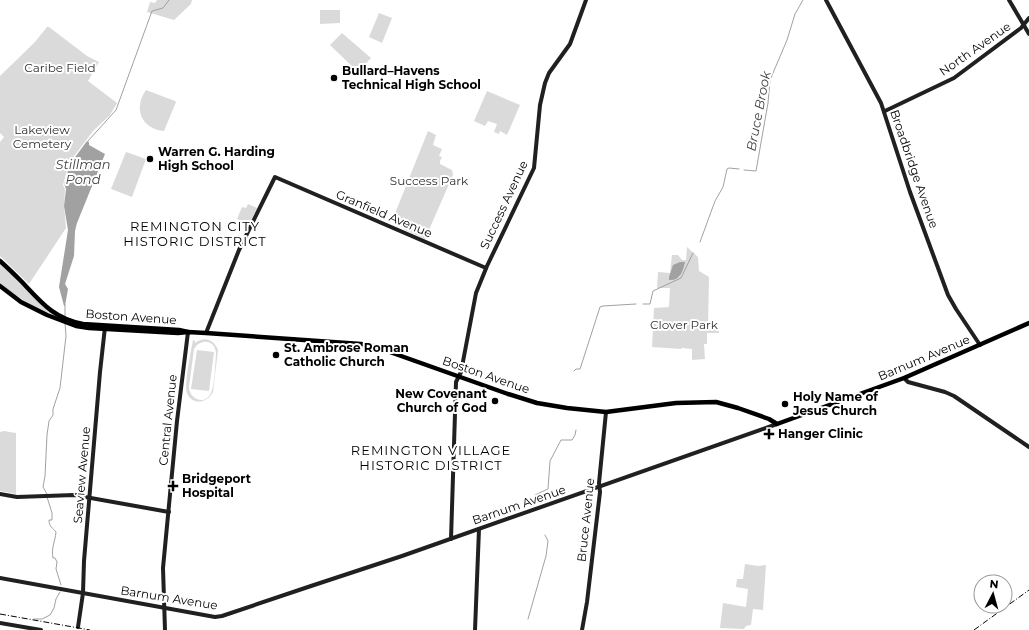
<svg xmlns="http://www.w3.org/2000/svg" width="1029" height="630" font-family="Montserrat,sans-serif">
	<rect width="100%" height="100%" fill="#fff"/>
	<g fill="#dadada" fill-rule="evenodd">
		<path d="M157 0H192L191 4 174 20 147 12 150 2 155 3Z"/>
		<path d="M320 10H340V23L320 24Z"/>
		<path d="M379 13 392 18 382 43 369 37Z"/>
		<path d="M47 27H49L87 56 99 62 88 81 117 103 110 115 93 131 69 163 63 185 65 189 64 206 66 228 29 284 0 256V142L4 137 0 133V76L35 42Z"/>
		<path d="M342 33 371 58 358 72 330 45Z"/>
		<path d="M146 90 175 101 176 102 164 131C141 129 133 108 146 90Z"/>
		<path d="M487 91 520 105 507 135 500 131 499 134 494 132 497 124 488 121 485 126 474 121Z"/>
		<path d="M428 131 436 135 433 145 442 149 439 156 442 157 440 161V164L452 170 453 175 425 239 403 229 405 222 394 216Z"/>
		<path d="M126 152 146 159 132 197 111 189Z"/>
		<path d="M248 204 257 208 249 224 237 219 242 207 246 208Z"/>
		<path d="M687 247 698 257 699 271 709 277 708 327H719V333H707V344H704L705 359 692 360V349L682 348 681 349 652 347 654 308 669 307 670 288H657L658 272 670 273 672 255H678L682 260H686Z"/>
		<path d="M0 263C18 280 33 298 52 314 32 306 16 297 0 283Z"/>
		<path d="M193 340 195 341V343C204 336 214 339 218 350L213 392C208 403 192 406 187 393 184 384 191 351 193 340ZM203 342C211 341 216 346 216 354 215 365 215 383 211 393 205 406 189 399 189 387L194 349 198 344Z"/>
		<path d="M197 350 214 352 209 391 191 389Z"/>
		<path d="M4 431 16 433V494L0 491V432Z"/>
		<path d="M745 564 758 566 766 565 763 610 753 609 751 625 746 626 744 629 720 628 723 603 746 607 748 589 736 587 737 579H743Z"/>
	</g>
	<g fill="#a1a1a1">
		<path d="M87 141 89 142V145L105 154 77 223 75 231 74 256 65 284 68 289 65 306H64L59 287 68 230 64 206 66 189 64 184 70 164Z"/>
		<path d="M680 262H685C683 271 680 281 669 280V277L673 265Z"/>
	</g>
	<g fill="none" stroke-linecap="round" stroke-linejoin="round">
		<g stroke="#a1a1a1" stroke-width="1">
			<path d="M88 141 116 110 152 11 163 8 169 0"/>
			<path d="M744 170 756 171 768 103 770 80 787 40 795 14 803 0"/>
			<path d="M700 242 715 201 723 187 727 169 729 168 739 169"/>
			<path d="M643 304H650L653 291 681 278 693 253"/>
			<path d="M65 305V316"/>
			<path d="M574 371 576 369H580L581 366 600 307 603 306 636 304"/>
			<path d="M47 494 43 487 45 476 47 435 49 421 53 415V409L60 388 66 336 65 323"/>
			<path d="M535 495 548 489 550 461 561 440H572L575 435 576 430"/>
			<path d="M47 497 52 513V520H49C49 527 53 528 56 532 55 542 51 548 53 558H55L57 562 56 569 61 585"/>
			<path d="M34 619H42L50 615 54 608 56 599 60 592"/>
			<path d="M528 619 546 556 548 541 545 535"/>
		</g>
		<g stroke="#202020" stroke-width="4">
			<path d="M826 0 881 103 910 192 948 295 956 309 980 345"/>
			<path d="M1009 0 1029 34"/>
			<path d="M885 111 954 78 1021 28 1029 18"/>
			<path d="M206 333 239 250 275 177 486 268"/>
			<path d="M904 378 908 382 945 392 954 396 1029 447"/>
			<path d="M0 494 17 497 74 495 169 512"/>
			<path d="M451 539 456 382 461 372 476 293 487 266 534 168 540 105 545 83 549 73 570 44 586 0"/>
			<path d="M0 578 215 617 222 616 311 586 402 556 777 424"/>
			<path d="M0 623 41 630"/>
			<path d="M78 627 83 593 84 561 100 372 105 327"/>
			<path d="M165 630 163 568 177 421 188 332"/>
			<path d="M475 630 479 529"/>
			<path d="M582 630 587 602 600 492 599 483 606 412"/>
		</g>
		<g stroke="#000" stroke-width="4.5">
			<path d="M0 261C8 268 15 275 22 282 41 302 54 319 83 324L179 330 188 332"/>
			<path d="M0 286 21 302 47 315 76 326 89 328 178 333 188 332 206 333 361 344 373 346 508 394 537 403 567 408 606 412 676 403 716 402 738 408 769 419 777 424 904 378 1029 323"/>
		</g>
		<g stroke="#000" stroke-width="1" stroke-dasharray="6 2 1 2" stroke-linecap="butt">
			<path d="M0 614 90 630"/>
			<path d="M974 630 1029 590"/>
		</g>
	</g>
	<g fill="#000" stroke="#fff" stroke-width="1.5">
		<circle cx="334" cy="78" r="4"/>
		<circle cx="150" cy="159" r="4"/>
		<circle cx="276" cy="355" r="4"/>
		<circle cx="495" cy="401" r="4"/>
		<circle cx="785" cy="404" r="4"/>
		<path d="M767 428h4v4h4v4h-4v4h-4v-4h-4v-4h4z"/>
		<path d="M171 480h4v4h4v4h-4v4h-4v-4h-4v-4h4z"/>
	</g>
	<g text-anchor="middle" stroke-width="4" stroke-linejoin="round" paint-order="stroke">
		<g font-size="12" fill="#000" stroke="#fff">
			<text transform="translate(975 49) rotate(-35)" y="4">North Avenue</text>
			<text transform="translate(914 169) rotate(71)" y="4">Broadbridge Avenue</text>
			<text transform="translate(504 205) rotate(-65)" y="4">Success Avenue</text>
			<text transform="translate(384 214) rotate(23)" y="4">Granfield Avenue</text>
			<text transform="translate(131 317) rotate(4)" y="4">Boston Avenue</text>
			<text transform="translate(924 358) rotate(-23)" y="4">Barnum Avenue</text>
			<text transform="translate(486 375) rotate(19)" y="4">Boston Avenue</text>
			<text transform="translate(168 420) rotate(-84)" y="4">Central Avenue</text>
			<text transform="translate(82 475) rotate(-85)" y="4">Seaview Avenue</text>
			<text transform="translate(519 505) rotate(-19)" y="4">Barnum Avenue</text>
			<text transform="translate(586 520) rotate(-84)" y="4">Bruce Avenue</text>
			<text transform="translate(169 598) rotate(9)" y="4">Barnum Avenue</text>
		</g>
		<g font-size="12" fill="#313131" stroke="#fff">
			<text x="60" y="72">Caribe Field</text>
			<text x="42" y="134">Lakeview<tspan x="42" dy="14">Cemetery</tspan></text>
			<text x="429" y="185">Success Park</text>
			<text x="684" y="329">Clover Park</text>
		</g>
		<g font-size="12" font-weight="bold" fill="#000" stroke="#fff" text-anchor="start">
			<text x="342" y="75">Bullard–Havens<tspan x="342" dy="14">Technical High School</tspan></text>
			<text x="158" y="156">Warren G. Harding<tspan x="158" dy="14">High School</tspan></text>
			<text x="284" y="352">St. Ambrose Roman<tspan x="284" dy="14">Catholic Church</tspan></text>
			<text x="487" y="398" text-anchor="end">New Covenant<tspan x="487" dy="14">Church of God</tspan></text>
			<text x="793" y="401">Holy Name of<tspan x="793" dy="14">Jesus Church</tspan></text>
			<text x="778" y="438">Hanger Clinic</text>
			<text x="182" y="483">Bridgeport<tspan x="182" dy="14">Hospital</tspan></text>
		</g>
		<g font-size="13" font-style="italic" fill="#424242" stroke="#fff">
			<text transform="translate(758 111) rotate(-79)" y="5">Bruce Brook</text>
			<text x="83" y="169">Stillman<tspan x="83" dy="15">Pond</tspan></text>
		</g>
		<g font-size="13" letter-spacing="1" fill="#000" stroke="#fff">
			<text x="195" y="231">REMINGTON CITY<tspan x="195" dy="15">HISTORIC DISTRICT</tspan></text>
			<text x="431" y="455">REMINGTON VILLAGE<tspan x="431" dy="15">HISTORIC DISTRICT</tspan></text>
		</g>
	</g>
	<g transform="translate(993 594) rotate(6)"><circle r="19" fill="#ffffff" stroke="#999999"/>
	<path d="M0-3L7 15L0 10L-7 15Z" fill="#000000"/>
	<text y="-6" font-size="11" font-weight="bold" text-anchor="middle" fill="#000000">N</text>
	</g>
</svg>
